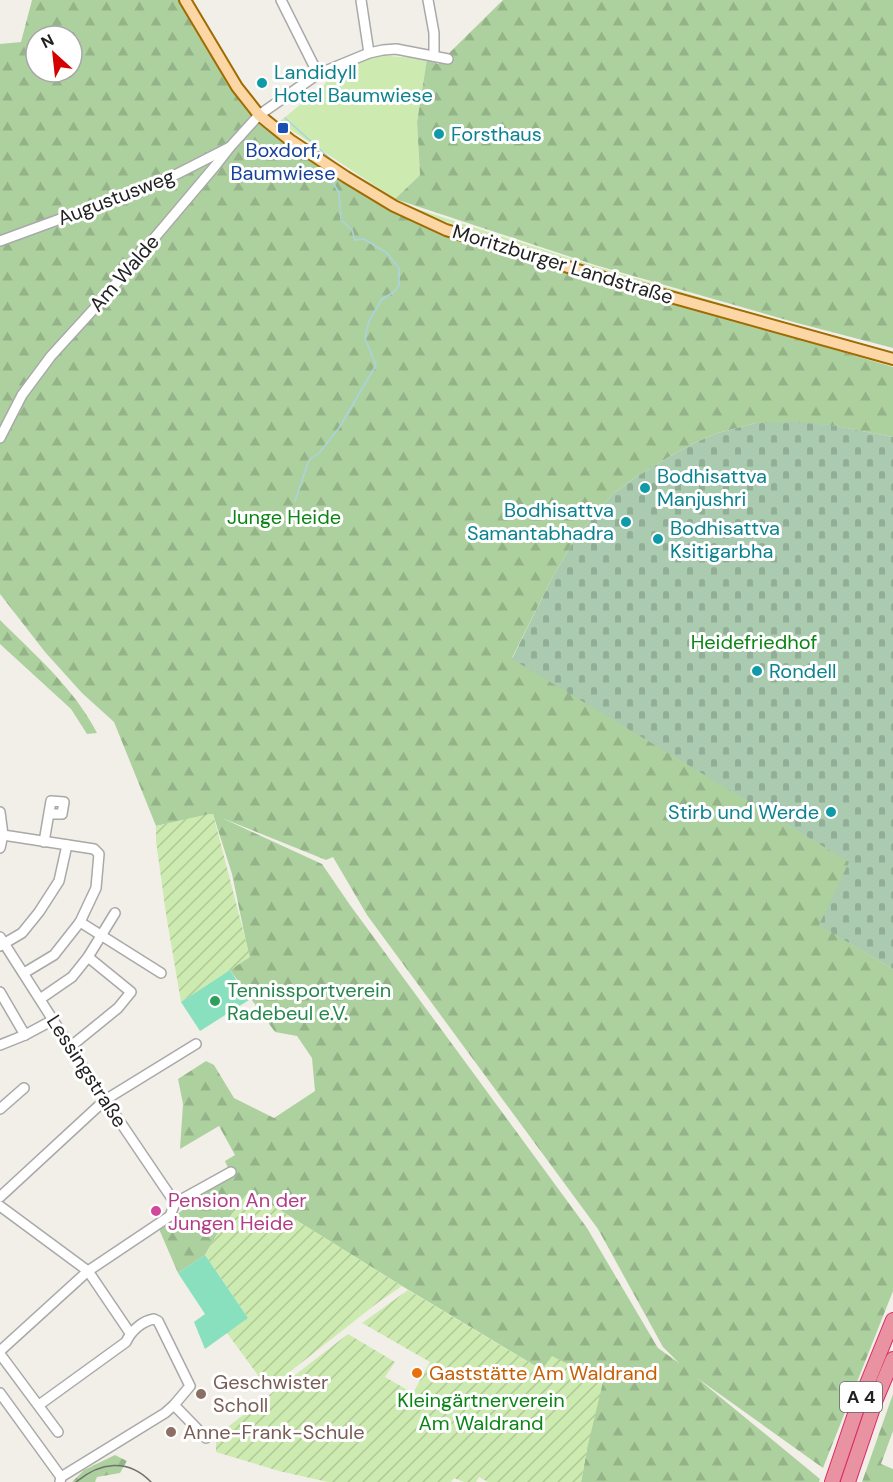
<svg xmlns="http://www.w3.org/2000/svg" width="893" height="1482" font-family="'DM Sans',sans-serif">
	<defs>
		<pattern id="forest-firs" width="22" height="20" patternUnits="userSpaceOnUse" patternTransform="scale(1.5)"><rect width="22" height="20" fill="#add19e"/><path d="M5 1l3.5 6h-7zM16 11l3.5 6h-7z" fill="#95b388"/></pattern>
		<pattern id="cemetery-stones" width="16" height="16" patternUnits="userSpaceOnUse" patternTransform="scale(1.5)"><rect width="16" height="16" fill="#aacbaf"/><path d="M2 7V4a2 2 0 0 1 4 0v3zM10 15v-3a2 2 0 0 1 4 0v3z" fill="#92ae96"/></pattern>
		<pattern id="garden-furrows" width="10" height="10" patternUnits="userSpaceOnUse" patternTransform="scale(1.5)"><rect width="10" height="10" fill="#cdebb0"/><path d="M-1 1l2-2M0 10L10 0M9 11l2-2" fill="none" stroke="#b0c997"/></pattern>
	</defs>
	<rect width="100%" height="100%" fill="#f2efe9"/>
	<g fill="#cdebb0">
		<path d="M376 55 427 59 417 122 420 175 395 199 279 122 324 85 333 72Z"/>
		<path d="M405 205 594 266 730 306 733 309 732 310C621 278 511 244 402 207Z"/>
		<path d="M738 309 893 352V355L737 312Z"/>
	</g>
	<g fill="url(#forest-firs)" fill-rule="evenodd">
		<path d="M32 0H180L241 103 256 122 287 145 358 190 490 246 627 291 714 314 893 367V437L830 425 756 423 718 433 694 443 669 457 636 477 614 493 578 534 551 580 512 658 850 862 820 925 893 969V1291L823 1468 697 1378 820 1479 819 1482H581L587 1449 552 1357 542 1370 402 1286 249 1191 216 1236 205 1255 178 1273 159 1229 230 1172 225 1161 235 1155 219 1126 180 1149 183 1104 178 1079 206 1061 214 1065 234 1098 274 1118 315 1091 312 1058 297 1036 275 1032 230 970 249 956 232 874 213 814 156 826 114 722 82 693 45 652 0 594V44L21 42ZM36 36H72V72H36ZM222 818 326 860 333 857 367 915 598 1229 663 1347 679 1363 658 1348 587 1228 350 905 322 864Z"/>
		<path d="M503 0H893V348L797 323 595 265 395 199 420 175 417 122 427 59 438 64Z"/>
		<path d="M0 620C34 654 75 689 97 733L87 734 71 709 0 644Z"/>
		<path d="M893 1394V1431L881 1464 893 1469V1482H862Z"/>
		<path d="M115 1455 127 1461 120 1473 97 1477 95 1482H72L84 1470Z"/>
	</g>
	<path fill="url(#cemetery-stones)" d="M792 422 831 425 893 437V969L819 925 849 862 512 659 551 580 578 534 614 493 636 477 669 457 694 443 718 433 756 423Z"/>
	<g fill="url(#garden-furrows)">
		<path d="M209 814H213L250 957 181 1002 166 914 156 841V826Z"/>
		<path d="M249 1191 402 1286 376 1304 268 1389 227 1333 248 1318 205 1255 216 1236Z"/>
		<path d="M408 1290 542 1370 552 1356 603 1382 587 1449 581 1482H488L479 1477 476 1482H464L454 1478 451 1482H328L279 1471 216 1452V1436L348 1334 395 1362 385 1377 413 1393 430 1362 362 1323Z"/>
	</g>
	<g fill="#88e0be">
		<path d="M230 970 249 1000 200 1031 181 1002Z"/>
		<path d="M205 1255 248 1318 205 1349 194 1322 205 1314 178 1273Z"/>
	</g>
	<g fill="none" stroke-linecap="round" stroke-linejoin="round">
		<g stroke="#aad3df" stroke-width="1.5">
			<path d="M285 118 334 162"/>
			<path d="M295 501 309 460 319 453 339 428 376 365 365 338 369 321 382 299 394 292 399 285V268L387 253 364 239 355 240 352 230 341 220 339 193 328 174"/>
		</g>
		<defs>
			<g id="minor">
				<path d="M281 0 318 74"/>
				<path d="M361 0 369 53"/>
				<path d="M428 0 434 33V56"/>
				<path d="M0 241 123 196 173 176 230 147"/>
				<path d="M0 438 22 395 51 356 102 300 216 165 230 147 259 115 318 74 369 53 383 50 396 49 448 59"/>
				<path d="M0 812 3 835 0 848"/>
				<path d="M3 835 94 849 99 854 96 888 80 922 54 955 24 973"/>
				<path d="M44 842 51 801 64 802 62 814H49"/>
				<path d="M80 922 161 973"/>
				<path d="M0 937 83 1067 175 1203"/>
				<path d="M0 946 22 933 39 912 59 881 67 845"/>
				<path d="M0 992 25 1035"/>
				<path d="M40 999 72 977 88 957 115 913"/>
				<path d="M0 1045 25 1035 53 1020"/>
				<path d="M70 1047 118 1008 131 992 88 957"/>
				<path d="M0 1109 24 1088"/>
				<path d="M0 1197 105 1100 196 1044"/>
				<path d="M0 1206 88 1271 130 1333"/>
				<path d="M0 1351 88 1271 170 1216 175 1203 231 1172"/>
				<path d="M0 1354 58 1432"/>
				<path d="M0 1393 61 1477 60 1482"/>
				<path d="M39 1405 126 1342C131 1331 142 1321 154 1319L158 1321 190 1386 174 1405 165 1413 61 1477"/>
				<path d="M174 1405 206 1438"/>
			</g>
			<path id="major" d="M185 0 237 87 259 115 290 140 346 177 394 206 446 230 624 284 893 359"/>
			<g id="highway">
				<path d="M832 1482 856 1411 893 1320"/>
				<path d="M848 1482 876 1399 893 1359"/>
			</g>
		</defs>
		<use href="#minor" stroke="#a9a9a9" stroke-width="12"/>
		<use href="#major" stroke="#a06b00" stroke-width="14"/>
		<use href="#highway" stroke="#dc2a67" stroke-width="16"/>
		<use href="#minor" stroke="#fff" stroke-width="9"/>
		<use href="#major" stroke="#fcd6a4" stroke-width="10"/>
		<use href="#highway" stroke="#e892a2" stroke-width="14"/>
		<path stroke="#707070" stroke-width="1.5" d="M76 1482C100 1462 128 1458 151 1482"/>
	</g>
	<g fill="#0f9aa8" stroke="#fff" stroke-width="2">
		<circle cx="262" cy="83" r="6"/>
		<circle cx="439" cy="134" r="6"/>
		<circle cx="645" cy="488" r="6"/>
		<circle cx="626" cy="522" r="6"/>
		<circle cx="658" cy="539" r="6"/>
		<circle cx="757" cy="671" r="6"/>
		<circle cx="831" cy="812" r="6"/>
	</g>
	<rect fill="#1a4fb4" stroke="#fff" stroke-width="2" x="277" y="122" width="12" height="12" rx="3"/>
	<circle fill="#2e9e5b" stroke="#fff" stroke-width="2" cx="215" cy="1001" r="6"/>
	<circle fill="#d1479c" stroke="#fff" stroke-width="2" cx="156" cy="1211" r="6"/>
	<circle fill="#e8710a" stroke="#fff" stroke-width="2" cx="417" cy="1373" r="6"/>
	<g fill="#8d6e63" stroke="#fff" stroke-width="2">
		<circle cx="201" cy="1394" r="6"/>
		<circle cx="171" cy="1432" r="6"/>
	</g>
	<g text-anchor="middle" stroke-width="6" stroke-linejoin="round" paint-order="stroke">
		<rect fill="#fff" stroke="#646464" stroke-width="1.5" x="840" y="1382" width="42" height="30" rx="4.5"/>
		<g font-size="18" font-weight="bold" fill="#222">
			<text x="861" y="1403">A 4</text>
		</g>
		<g font-size="20" fill="#0d838f" stroke="#fff" text-anchor="start">
			<text x="274" y="79">Landidyll<tspan x="274" dy="23">Hotel Baumwiese</tspan></text>
			<text x="451" y="141">Forsthaus</text>
			<text x="657" y="483">Bodhisattva<tspan x="657" dy="23">Manjushri</tspan></text>
			<text x="614" y="517" text-anchor="end">Bodhisattva<tspan x="614" dy="23">Samantabhadra</tspan></text>
			<text x="670" y="535">Bodhisattva<tspan x="670" dy="23">Ksitigarbha</tspan></text>
			<text x="769" y="678">Rondell</text>
			<text x="819" y="819" text-anchor="end">Stirb und Werde</text>
		</g>
		<g font-size="20" fill="#164399" stroke="#fff">
			<text x="283" y="157">Boxdorf,<tspan x="283" dy="23">Baumwiese</tspan></text>
		</g>
		<g font-size="20" fill="#222" stroke="#fff">
			<text transform="translate(116 197) rotate(-21)" y="7">Augustusweg</text>
			<text transform="translate(563 264) rotate(17)" y="7">Moritzburger Landstraße</text>
			<text transform="translate(124 273) rotate(-49)" y="7">Am Walde</text>
			<text transform="translate(87 1071) rotate(57)" y="7">Lessingstraße</text>
		</g>
		<g font-size="20" fill="#0c8416" stroke="#fff">
			<text x="284" y="524">Junge Heide</text>
			<text x="754" y="649">Heidefriedhof</text>
			<text x="481" y="1407">Kleingärtnerverein<tspan x="481" dy="23">Am Waldrand</tspan></text>
		</g>
		<g font-size="20" fill="#27864d" stroke="#fff" text-anchor="start">
			<text x="227" y="997">Tennissportverein<tspan x="227" dy="23">Radebeul e.V.</tspan></text>
		</g>
		<g font-size="20" fill="#b23c85" stroke="#fff" text-anchor="start">
			<text x="168" y="1207">Pension An der<tspan x="168" dy="23">Jungen Heide</tspan></text>
		</g>
		<g font-size="20" fill="#c56008" stroke="#fff" text-anchor="start">
			<text x="429" y="1380">Gaststätte Am Waldrand</text>
		</g>
		<g font-size="20" fill="#785e54" stroke="#fff" text-anchor="start">
			<text x="213" y="1389">Geschwister<tspan x="213" dy="23">Scholl</tspan></text>
			<text x="183" y="1439">Anne-Frank-Schule</text>
		</g>
	</g>
	<g transform="translate(54 54) rotate(333)"><circle r="28" fill="#ffffff" stroke="#a7a7a7" stroke-width="1.5"/>
	<path d="M0-4.5L10 22L0 15L-10 22Z" fill="#d40000"/>
	<text y="-9" font-size="16" font-weight="bold" text-anchor="middle" fill="#222222">N</text>
	</g>
</svg>
